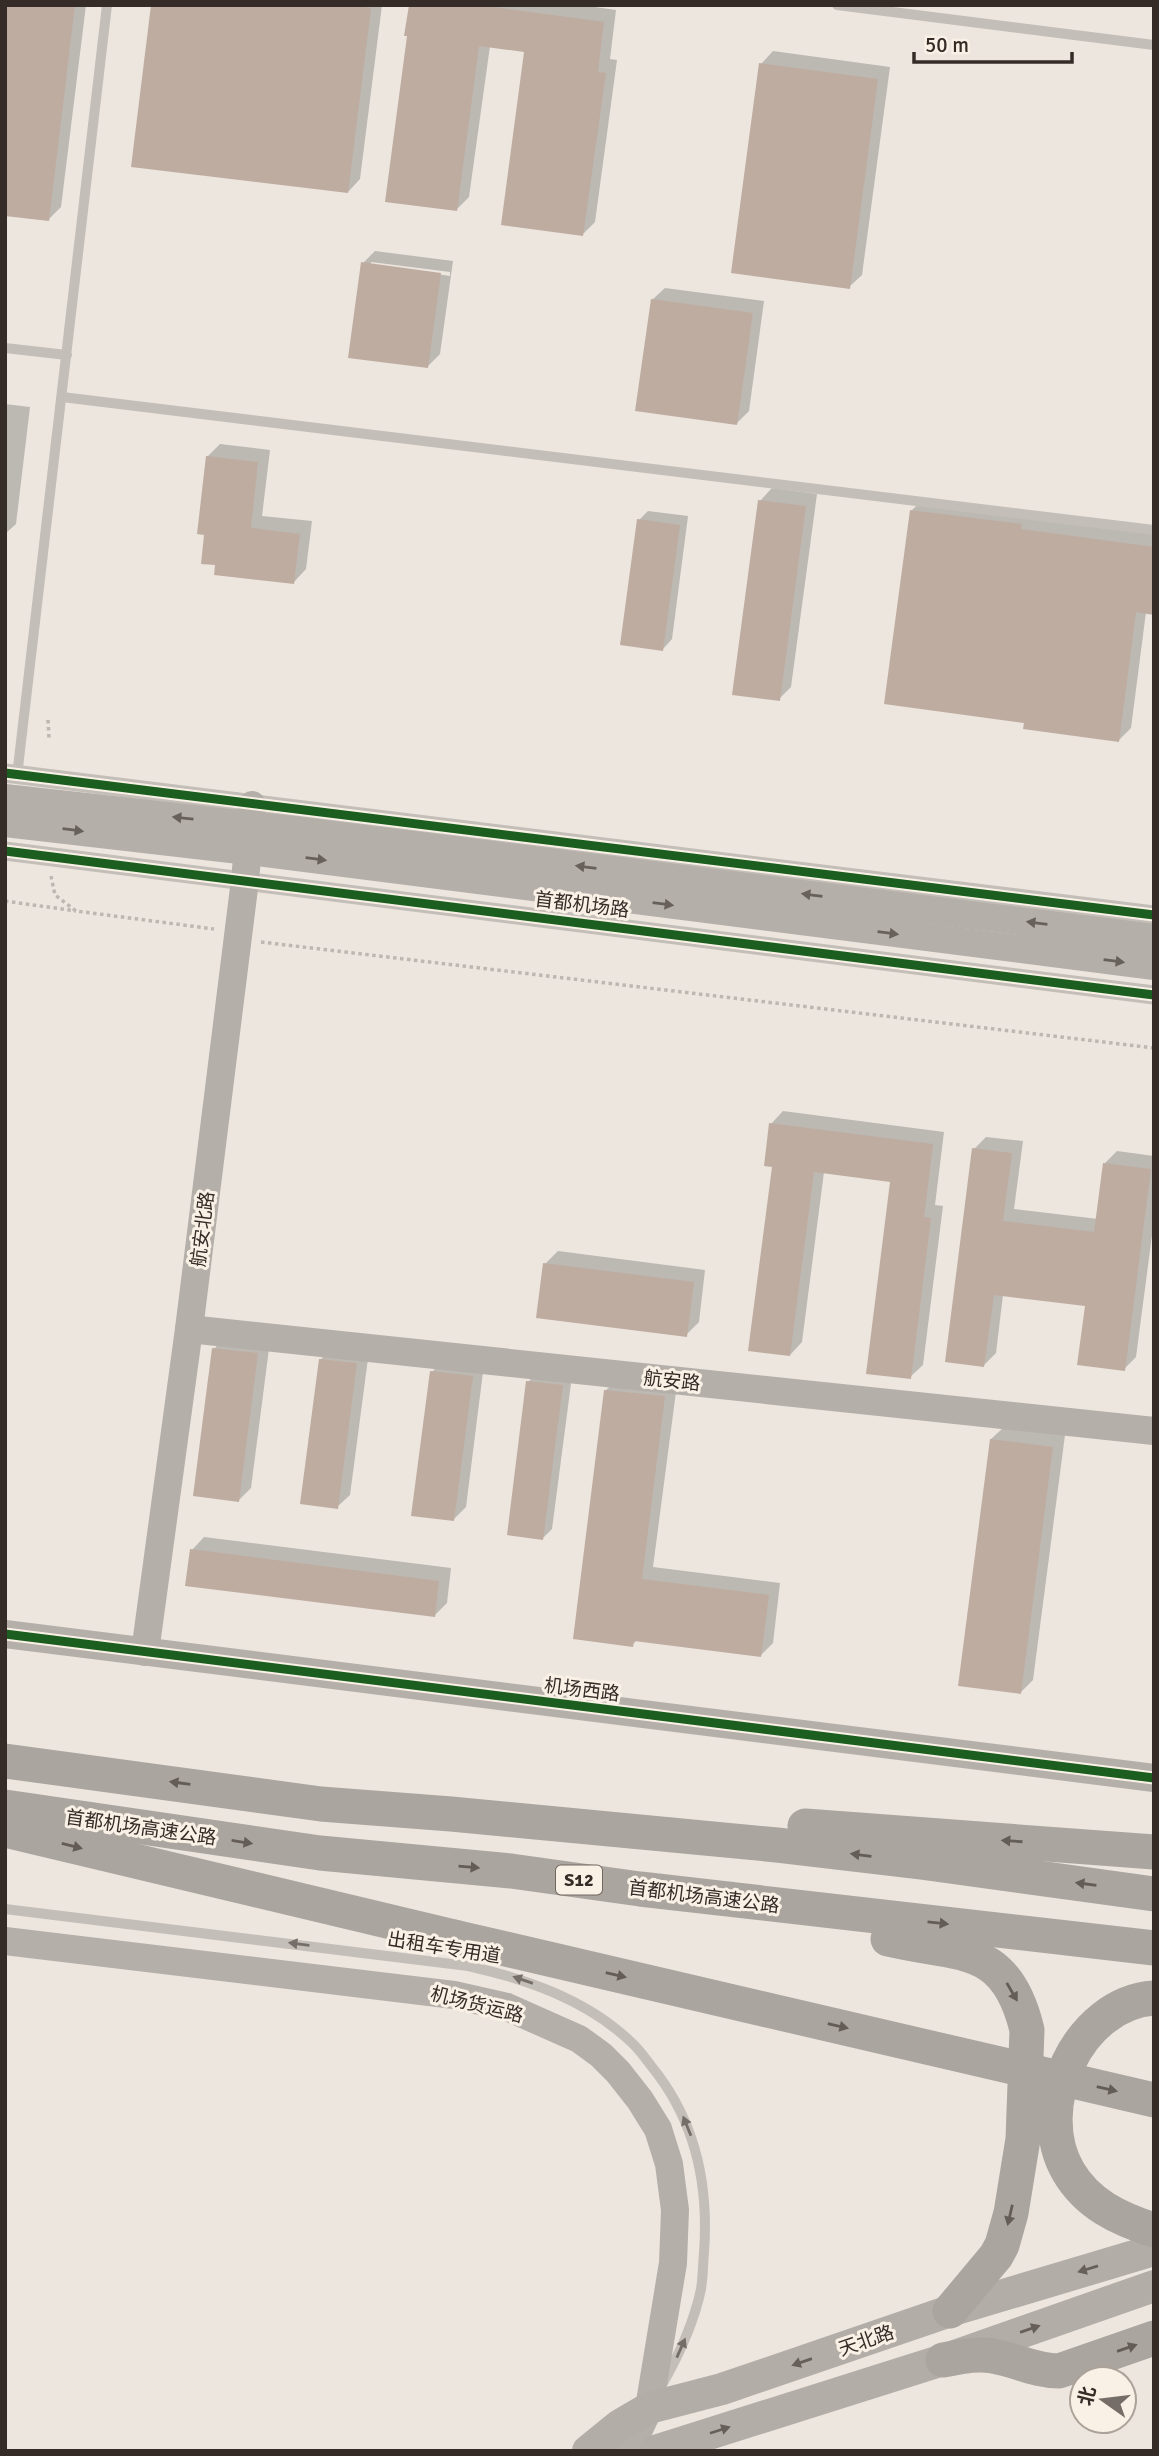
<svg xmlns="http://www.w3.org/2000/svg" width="1159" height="2456" font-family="Signika,'Noto Sans SC',sans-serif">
	<rect width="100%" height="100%" fill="#ece6df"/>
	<g fill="#0003" fill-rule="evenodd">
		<path d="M5 5H86L61 207 48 220Z"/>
		<path d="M153 5H382L360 179 348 192Z"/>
		<path d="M410 5H581L616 10 610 59 617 60 595 222 583 234 526 51 490 46 469 197 457 209 409 35Z"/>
		<path d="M773 51 890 67 862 275 849 287 761 64Z"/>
		<path d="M375 251 453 261 440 354 428 366 363 263ZM371 262 450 272V276L371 265Z"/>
		<path d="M665 288 764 301 749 411 737 423 652 300Z"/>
		<path d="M5 404 30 407 16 524 5 534Z"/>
		<path d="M220 444 270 450 262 516 312 521 306 569 294 582 217 564 207 457Z"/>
		<path d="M772 488 817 494 791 687 779 699 760 501Z"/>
		<path d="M925 498 1154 533V613L1146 612 1131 728 1118 741 1026 722 912 510Z"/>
		<path d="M648 511 688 516 672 639 663 649 639 520Z"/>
		<path d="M783 1111 944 1132 935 1205 943 1206 923 1365 910 1377 892 1181 824 1172 802 1342 790 1355 771 1124Z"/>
		<path d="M986 1137 1023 1141 1014 1209 1098 1219 1105 1163 1117 1151 1154 1156V1220L1136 1357 1124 1369 1087 1305 1003 1295 996 1353 984 1365 974 1149Z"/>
		<path d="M558 1251 705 1270 699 1322 686 1335 545 1264Z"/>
		<path d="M226 1336 270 1341 251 1488 239 1500 214 1349Z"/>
		<path d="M333 1348 369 1351 350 1495 337 1507 320 1360Z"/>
		<path d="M444 1359 484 1364 466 1507 453 1520 432 1372Z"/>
		<path d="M537 1373 572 1376 552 1529 543 1538 528 1382Z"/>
		<path d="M619 1378 677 1384 653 1567 780 1583 773 1643 760 1656 637 1640 632 1645 606 1390Z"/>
		<path d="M1004 1427 1065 1435 1033 1680 1021 1692 991 1439Z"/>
		<path d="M204 1537 451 1568 447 1603 434 1616 192 1550Z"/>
	</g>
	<g fill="#bfaca1">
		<path d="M5 5H75L49 221 5 216Z"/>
		<path d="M151 5H350L371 8 348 193 131 167Z"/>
		<path d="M409 5H479L604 22 598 72 606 73 583 236 501 225 524 52 479 46 457 211 385 202 407 36H404Z"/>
		<path d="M759 63 878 79 850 289 731 273Z"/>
		<path d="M361 262 441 273 428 368 348 358Z"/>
		<path d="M651 299 753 313 737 425 635 411Z"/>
		<path d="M206 456 258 462 251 528 300 534 294 584 214 575 215 565 201 564 204 535 197 534Z"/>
		<path d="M758 500 806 506 780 701 732 695Z"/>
		<path d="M910 510 1022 524 1021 529 1154 547V615L1136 612 1119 742 1023 729 1024 723 884 704Z"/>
		<path d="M637 519 680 525 663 651 620 645Z"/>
		<path d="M769 1123 933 1144 924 1217 931 1218 911 1379 866 1374 890 1182 814 1172 790 1356 748 1351 772 1167 764 1166Z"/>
		<path d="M972 1148 1012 1153 1003 1221 1094 1232 1103 1163 1151 1169 1125 1371 1077 1365 1085 1306 994 1295 984 1367 945 1362Z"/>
		<path d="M543 1263 694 1282 687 1337 536 1318Z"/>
		<path d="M212 1348 258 1353 239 1502 193 1496Z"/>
		<path d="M319 1359 357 1363 338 1509 300 1504Z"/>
		<path d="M430 1371 473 1376 454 1521 411 1516Z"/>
		<path d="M526 1381 563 1385 543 1540 507 1535Z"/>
		<path d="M604 1390 665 1396 642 1579 769 1595 761 1657 634 1641 633 1647 573 1639Z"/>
		<path d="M990 1439 1053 1447 1021 1694 958 1686Z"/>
		<path d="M190 1549 439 1581 435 1617 185 1586Z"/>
	</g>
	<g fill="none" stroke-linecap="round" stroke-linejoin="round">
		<g stroke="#bdb7b1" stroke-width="3.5" stroke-dasharray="3.5 3.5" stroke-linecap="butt">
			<path d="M48 720 49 738"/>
			<path d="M51 876 55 895 76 911 214 929"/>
			<path d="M5 901 76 911"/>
			<path d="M261 942 1154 1048"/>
		</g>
		<g stroke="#c4beb8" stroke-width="10">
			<path d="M837 5 1154 45"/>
			<path d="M5 348 67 355"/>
			<path d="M62 397 1154 530"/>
			<path d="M17 776 107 5"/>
			<path d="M5 1909 468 1966C527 1979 587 2000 631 2042 639 2049 645 2058 652 2067 695 2120 709 2184 704 2252 703 2264 703 2277 701 2289 694 2323 680 2353 663 2383"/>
		</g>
		<g stroke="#c4beb8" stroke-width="19">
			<path d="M5 773 1154 915"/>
			<path d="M5 851 1154 995"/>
		</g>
		<g stroke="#b5afa9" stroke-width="28">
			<path d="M5 798 293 830 1154 938"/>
			<path d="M5 823 248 851 1154 966"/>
			<path d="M189 1329 1154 1431"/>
			<path d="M5 1634 1154 1778"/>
			<path d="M145 1652 189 1329 245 880 252 805"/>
			<path d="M5 1941 454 1995 507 2007 579 2039 601 2055 618 2072 640 2100 658 2129 669 2164 675 2210 673 2263 649 2408 629 2451"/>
		</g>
		<g stroke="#b3ada7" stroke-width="32">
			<path d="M588 2451 620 2425 649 2408 722 2389 950 2311 1154 2250"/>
			<path d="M655 2451 943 2360 1154 2286"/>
		</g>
		<g stroke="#aaa59e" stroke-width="35">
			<path d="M5 1761 321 1804 451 1814 777 1845 922 1862 1154 1894"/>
			<path d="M5 1807 320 1853 511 1871 640 1889 1154 1948"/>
			<path d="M805 1826 1154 1852"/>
			<path d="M5 1830 454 1937"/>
			<path d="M888 1939C959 1956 1006 1942 1027 2030L1023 2139 1011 2213 1002 2245 996 2256 950 2311"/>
			<path d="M1154 1998C1078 2003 1031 2107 1068 2171 1087 2204 1119 2219 1154 2230"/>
			<path d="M943 2360C960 2357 976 2353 993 2356 1016 2360 1035 2371 1059 2371L1154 2338"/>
		</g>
		<path stroke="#aaa59e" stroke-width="35" d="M454 1937 1154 2100"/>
		<defs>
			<g id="cycleway">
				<path d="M5 773 1154 915"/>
				<path d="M5 851 1154 995"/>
				<path d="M5 1634 1154 1778"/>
			</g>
		</defs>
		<use href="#cycleway" stroke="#f9f1e6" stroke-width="13"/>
		<use href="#cycleway" stroke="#1b5e20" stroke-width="9"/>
	</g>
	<defs><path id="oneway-solid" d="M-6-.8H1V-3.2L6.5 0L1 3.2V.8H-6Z" transform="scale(1.75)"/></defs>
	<g fill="#68605b">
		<use href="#oneway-solid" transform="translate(183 818) rotate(-174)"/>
		<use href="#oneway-solid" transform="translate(73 830) rotate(7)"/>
		<use href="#oneway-solid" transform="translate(316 859) rotate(7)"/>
		<use href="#oneway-solid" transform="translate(586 867) rotate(-173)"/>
		<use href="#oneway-solid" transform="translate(812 895) rotate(-173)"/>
		<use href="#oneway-solid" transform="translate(663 904) rotate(7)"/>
		<use href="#oneway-solid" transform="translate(1037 923) rotate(-173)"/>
		<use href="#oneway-solid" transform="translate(888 933) rotate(7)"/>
		<use href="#oneway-solid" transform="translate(1114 961) rotate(7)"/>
	</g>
	<g fill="#645c57">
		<use href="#oneway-solid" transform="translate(180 1783) rotate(-172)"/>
		<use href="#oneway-solid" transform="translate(1012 1841) rotate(-176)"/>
		<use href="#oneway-solid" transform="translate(242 1842) rotate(9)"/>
		<use href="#oneway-solid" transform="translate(72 1846) rotate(14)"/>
		<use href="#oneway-solid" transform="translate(861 1855) rotate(-173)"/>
		<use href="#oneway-solid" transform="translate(469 1867) rotate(5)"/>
		<use href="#oneway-solid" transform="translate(1086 1884) rotate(-172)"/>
		<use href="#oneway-solid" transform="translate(938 1923) rotate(6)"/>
		<use href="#oneway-solid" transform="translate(616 1975) rotate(13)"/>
		<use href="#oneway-solid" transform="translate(1012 1992) rotate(60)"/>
		<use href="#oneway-solid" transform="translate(838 2026) rotate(13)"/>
		<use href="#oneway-solid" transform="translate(1107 2089) rotate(13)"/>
		<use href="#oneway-solid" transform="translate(1010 2215) rotate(103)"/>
		<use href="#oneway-solid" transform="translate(1127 2348) rotate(-19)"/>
	</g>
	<g fill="#756e68">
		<use href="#oneway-solid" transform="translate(299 1944) rotate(-173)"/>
		<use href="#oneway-solid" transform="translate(523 1980) rotate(-161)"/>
		<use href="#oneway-solid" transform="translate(687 2126) rotate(-112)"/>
		<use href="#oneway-solid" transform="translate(681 2348) rotate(-66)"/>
	</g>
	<g fill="#67605a">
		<use href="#oneway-solid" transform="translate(1088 2269) rotate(163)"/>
		<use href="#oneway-solid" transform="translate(1030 2329) rotate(-19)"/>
		<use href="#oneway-solid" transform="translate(802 2362) rotate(161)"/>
		<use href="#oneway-solid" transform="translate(720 2430) rotate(-18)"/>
	</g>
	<g text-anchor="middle" stroke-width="6" stroke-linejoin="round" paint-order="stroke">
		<rect fill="#f9f1e6" stroke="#706760" stroke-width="2" x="556" y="1865.5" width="46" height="29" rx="5"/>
		<g font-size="18" font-weight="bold" fill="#352c27">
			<text x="579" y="1886">S12</text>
		</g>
		<g font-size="19" fill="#352c27" stroke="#f9f1e6">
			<text transform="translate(582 904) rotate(7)" y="7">首都机场路</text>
			<text transform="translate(202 1229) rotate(-83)" y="7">航安北路</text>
			<text transform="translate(672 1380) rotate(6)" y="7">航安路</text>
			<text transform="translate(582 1689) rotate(7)" y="7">机场西路</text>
			<text transform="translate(141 1827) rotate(8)" y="7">首都机场高速公路</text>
			<text transform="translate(704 1896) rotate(7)" y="7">首都机场高速公路</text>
			<text transform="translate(444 1947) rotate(9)" y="7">出租车专用道</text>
			<text transform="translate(477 2004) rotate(14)" y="7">机场货运路</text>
			<text transform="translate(866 2340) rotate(-19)" y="7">天北路</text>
		</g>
	</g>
	<rect width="1159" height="2456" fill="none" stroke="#352c27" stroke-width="14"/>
	<g transform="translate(1103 2400) rotate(284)"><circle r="33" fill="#f9f1e6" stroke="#aba29a" stroke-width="2"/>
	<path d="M0-5L12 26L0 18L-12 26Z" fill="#756d67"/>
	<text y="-10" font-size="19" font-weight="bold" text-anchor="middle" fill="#352c27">北</text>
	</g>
	<path d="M914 52v10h158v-10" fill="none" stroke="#352c27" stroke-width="3.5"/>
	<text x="925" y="52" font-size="21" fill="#352c27" stroke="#f9f1e6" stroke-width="5" paint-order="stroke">50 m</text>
</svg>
